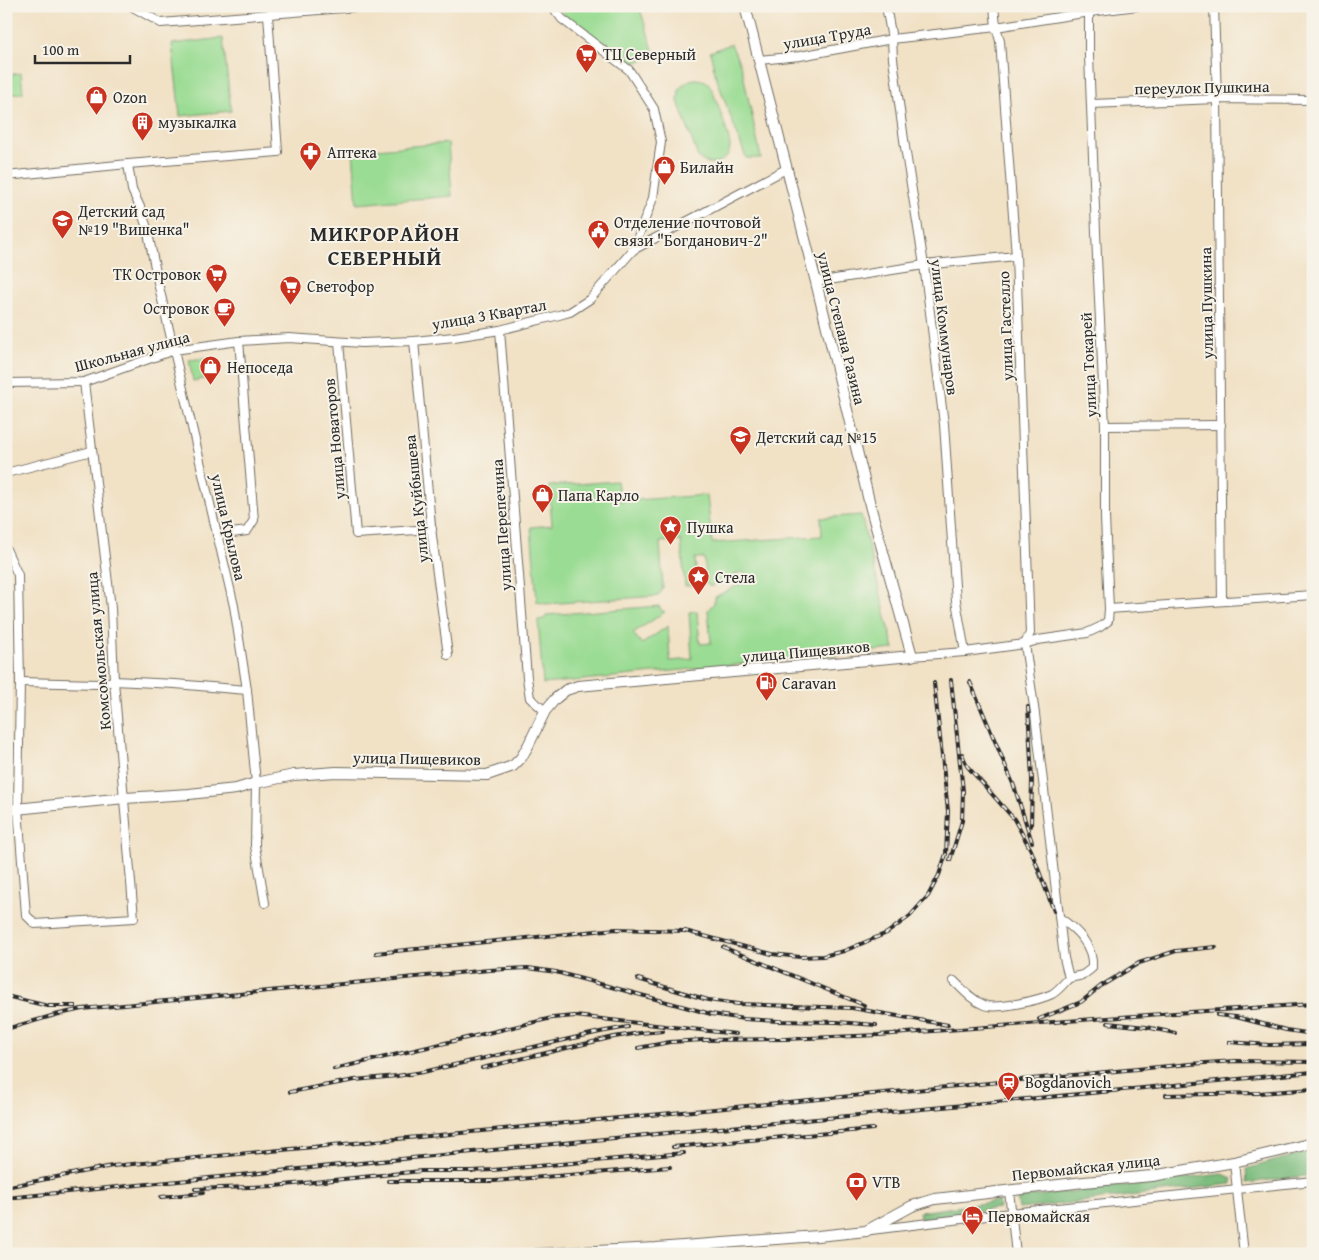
<svg xmlns="http://www.w3.org/2000/svg" width="1319" height="1260" font-family="'Gentium Book Plus',serif">
	<rect width="100%" height="100%" fill="#f7f3e8"/>
	<filter id="ink" filterUnits="userSpaceOnUse"><feTurbulence type="fractalNoise" baseFrequency=".02" numOctaves="2"/><feDisplacementMap in="SourceGraphic" scale="10" xChannelSelector="R" yChannelSelector="G"/><feConvolveMatrix kernelMatrix="1 2 1 2 8 2 1 2 1" color-interpolation-filters="sRGB"/></filter>
	<filter id="wash" filterUnits="userSpaceOnUse"><feTurbulence type="fractalNoise" baseFrequency=".0096" numOctaves="4" result="noise"/><feDisplacementMap in="SourceGraphic" scale="20" xChannelSelector="R" yChannelSelector="G"/><feGaussianBlur stdDeviation="1.12" result="paint"/><feColorMatrix in="noise" values="0 0 0 0 0 0 0 0 0 0 0 0 0 0 0 0 0 1.4 0 .05"/><feComposite in="paint" operator="in"/></filter>
	<g filter="url(#wash)">
		<rect width="100%" height="100%" fill="#f1e1c5"/>
		<g fill="#9adc93" stroke="#62845f">
			<path d="M559 6H639L655 56 630 64 565 16Z"/>
			<path d="M223 38 231 111 180 116 172 44Z"/>
			<path d="M731 44 742 69 761 158H746L716 77 710 52Z"/>
			<path d="M21 73 23 93 6 94V75Z"/>
			<path d="M695 79C700 79 705 80 709 84 713 89 731 140 730 147 729 163 708 169 698 157L678 101 679 90 683 85 690 80Z"/>
			<path d="M448 143 452 196 357 204 353 151Z"/>
			<path d="M207 358 209 378 193 381 189 360Z"/>
			<path d="M617 481 620 501 707 495 712 543 822 536 821 518 861 515 894 649 543 684 538 620 544 619 547 615 659 606 661 610 665 612 633 633 642 644 668 626 670 661 692 659 689 612 697 611 700 644 711 643 708 610 714 603 715 597 748 580 743 571 711 586 706 584 704 558H695L697 585 685 586 681 541 660 542 663 588 658 596 546 604 537 602 531 527 552 525 549 486Z"/>
		</g>
		<g fill="#7bbc7d" stroke="#537454">
			<path d="M1313 1150V1175L1247 1183 1246 1169Z"/>
			<path d="M1223 1174 1232 1178V1184L1019 1209 1017 1198Z"/>
			<path d="M998 1201 999 1208 920 1219 919 1212Z"/>
		</g>
	</g>
	<g filter="url(#ink)">
		<g fill="none" stroke-linecap="round" stroke-linejoin="round">
			<defs>
				<g id="minor">
					<path d="M131 6 161 23 368 6"/>
					<path d="M552 6 562 19 629 70 654 109 661 142 653 198 633 250"/>
					<path d="M886 6 892 39 893 59 905 147 924 265 944 424 956 601 965 652"/>
					<path d="M994 6 996 27 1000 41 1016 256 1030 633 1025 644"/>
					<path d="M1089 6V56L1097 257 1105 426V517L1109 609 1313 595"/>
					<path d="M1214 6 1217 99 1222 600"/>
					<path d="M759 60 800 56 892 39 996 27 1090 12 1137 6"/>
					<path d="M1091 104 1217 99 1313 100"/>
					<path d="M128 164 132 190 140 207 147 228 159 287 234 606 247 690 256 783 255 846 265 903"/>
					<path d="M6 176 128 164 278 152 268 15"/>
					<path d="M816 282 924 265 1016 256"/>
					<path d="M500 330 527 678 530 698 545 711"/>
					<path d="M414 341 432 536 448 655"/>
					<path d="M339 342 356 534 432 529"/>
					<path d="M6 383 84 382 174 350 239 341 289 338 362 343 414 341 454 337 500 330 559 315 570 312 590 299 633 250 786 169"/>
					<path d="M1105 426 1221 425"/>
					<path d="M6 473 92 451"/>
					<path d="M217 535 247 531 254 520 239 341"/>
					<path d="M6 549 18 575 20 682 18 808 26 915 35 924 134 918 114 681 111 608 84 382"/>
					<path d="M912 656 965 652 1025 644 1038 640 1087 633 1100 627 1108 621 1109 609"/>
					<path d="M20 682 98 684 114 681 175 684 247 690"/>
					<path d="M1060 918C1077 930 1094 946 1092 968L1083 975 1069 978"/>
					<path d="M954 981C963 990 972 1000 984 1005 996 1010 1040 1000 1052 994 1059 990 1064 983 1069 978L1064 958 1035 714 1025 644"/>
					<path d="M1234 1162 1244 1254"/>
					<path d="M1009 1191 1016 1254"/>
					<path d="M871 1230 1011 1213 1313 1181"/>
				</g>
				<g id="major">
					<path d="M6 810 125 798 189 794 236 789 256 783 294 775 336 772 487 775 513 766 521 758 528 746 545 711 555 699 566 690 578 686 912 656 871 509 816 282 745 6"/>
					<path d="M537 1254 656 1248 818 1236 866 1231 912 1206 935 1199 1084 1182 1152 1176 1234 1162 1313 1143"/>
				</g>
			</defs>
			<use href="#minor" stroke="#706b61" stroke-width="10"/>
			<use href="#major" stroke="#706b61" stroke-width="12"/>
			<use href="#minor" stroke="#fff" stroke-width="8"/>
			<use href="#major" stroke="#fff" stroke-width="10"/>
			<defs>
				<g id="rail">
					<path d="M970 682 1014 786 1032 842"/>
					<path d="M1028 707 1032 779 1031 826"/>
					<path d="M962 754 967 766 1014 819 1031 850 1054 911"/>
					<path d="M950 860 962 821 963 791 951 680"/>
					<path d="M723 947 864 1005"/>
					<path d="M376 953 616 929 685 931 772 954 800 957 823 956 844 951 887 933 910 916 928 896 939 875 946 854 948 811 934 683"/>
					<path d="M638 979 708 1000 738 1004 852 1008 948 1025"/>
					<path d="M6 996 48 1006H75"/>
					<path d="M1217 1015 1236 1017 1286 1030 1313 1034"/>
					<path d="M1039 1019 1081 1002 1101 986 1139 963 1176 951 1216 947"/>
					<path d="M1108 1023 1146 1027 1175 1033"/>
					<path d="M6 1029 55 1015 82 1009 489 970 528 968 556 972 711 1014 744 1019 778 1021 837 1022 876 1025"/>
					<path d="M1229 1042 1269 1045 1313 1044"/>
					<path d="M638 1048 670 1042 703 1040 785 1039 879 1035 1175 1013 1313 1004"/>
					<path d="M482 1068 614 1037 640 1033 663 1031"/>
					<path d="M334 1069 552 1018 575 1016 736 1034"/>
					<path d="M290 1092 355 1080 397 1076 423 1072 600 1032 628 1027"/>
					<path d="M1166 1095 1259 1093 1313 1089"/>
					<path d="M673 1147 873 1129"/>
					<path d="M388 1181H494L670 1167"/>
					<path d="M6 1187 112 1166 1190 1064 1236 1061 1313 1062"/>
					<path d="M195 1189 275 1186 421 1171H471L493 1170 684 1153"/>
					<path d="M161 1197 203 1193"/>
					<path d="M6 1198 604 1139 1313 1072"/>
				</g>
			</defs>
			<use href="#rail" stroke="#2b2b2b" stroke-width="4"/>
			<use href="#rail" stroke="#f7f3e8" stroke-width="2" stroke-dasharray="5.5" stroke-linecap="butt"/>
		</g>
	</g>
	<defs>
		<symbol id="supermarket-pin" viewBox="-11 -11 22 30"><path d="M0 17L-7.5 6A9.5 9.5 0 1 1 7.5 6Z" fill="#c8321e" stroke="#f7f3e8"/><path d="M-6-5.5h2.5l.6 2H6L4.5 2H-2.5L-4.4-4H-6ZM-1.5 3.2a1.3 1.3 0 1 0 .1 0ZM3 3.2a1.3 1.3 0 1 0 .1 0Z" fill="#fff"/></symbol>
		<symbol id="shop-pin" viewBox="-11 -11 22 30"><path d="M0 17L-7.5 6A9.5 9.5 0 1 1 7.5 6Z" fill="#c8321e" stroke="#f7f3e8"/><path d="M-5-2.5h2.3a2.7 3.5 0 0 1 5.4 0H5L5.5 6h-11ZM-1.5-2.5h3a1.5 2.3 0 0 0-3 0Z" fill="#fff"/></symbol>
		<symbol id="building-pin" viewBox="-11 -11 22 30"><path d="M0 17L-7.5 6A9.5 9.5 0 1 1 7.5 6Z" fill="#c8321e" stroke="#f7f3e8"/><path d="M-4-6H4V6H1V3H-1V6H-4ZM-2.5-4.3h1.7v1.8h-1.7ZM.8-4.3h1.7v1.8H.8ZM-2.5-1h1.7V.8h-1.7ZM.8-1h1.7V.8H.8Z" fill="#fff"/></symbol>
		<symbol id="pharmacy-pin" viewBox="-11 -11 22 30"><path d="M0 17L-7.5 6A9.5 9.5 0 1 1 7.5 6Z" fill="#c8321e" stroke="#f7f3e8"/><path d="M-2-6h4v4h4v4h-4v4h-4v-4h-4v-4h4Z" fill="#fff"/></symbol>
		<symbol id="school-pin" viewBox="-11 -11 22 30"><path d="M0 17L-7.5 6A9.5 9.5 0 1 1 7.5 6Z" fill="#c8321e" stroke="#f7f3e8"/><path d="M0-5L7-2L0 1L-7-2ZM-4 1L0 2.5L4 1V4Q0 6-4 4Z" fill="#fff"/></symbol>
		<symbol id="civic-pin" viewBox="-11 -11 22 30"><path d="M0 17L-7.5 6A9.5 9.5 0 1 1 7.5 6Z" fill="#c8321e" stroke="#f7f3e8"/><path d="M-.6-6.5H3V-4.5H.6V-3L4-1V1h2V6H-6V1h2V-1L-.6-3ZM-1.2 2.5V6h2.4V2.5Z" fill="#fff"/></symbol>
		<symbol id="cafe-pin" viewBox="-11 -11 22 30"><path d="M0 17L-7.5 6A9.5 9.5 0 1 1 7.5 6Z" fill="#c8321e" stroke="#f7f3e8"/><path d="M-5.5-4.5H6V0H3Q3 3.5 0 3.5H-2.5Q-5.5 3.5-5.5 0ZM3-3.2v2h1.7v-2ZM-6 4.5H4V6H-6Z" fill="#fff"/></symbol>
		<symbol id="sight-pin" viewBox="-11 -11 22 30"><path d="M0 17L-7.5 6A9.5 9.5 0 1 1 7.5 6Z" fill="#c8321e" stroke="#f7f3e8"/><path d="M0-6L1.8-2.2L6-1.7L2.9 1.2L3.7 5.4L0 3.3L-3.7 5.4L-2.9 1.2L-6-1.7L-1.8-2.2Z" fill="#fff"/></symbol>
		<symbol id="fuel-pin" viewBox="-11 -11 22 30"><path d="M0 17L-7.5 6A9.5 9.5 0 1 1 7.5 6Z" fill="#c8321e" stroke="#f7f3e8"/><path d="M-5.5-6h7V0h2V4h1.3V-2.5L3-4.5l.8-.8L6-3V5H2.5V1h-1V6h-7ZM-4.2-4.7v3.2H.2V-4.7Z" fill="#fff"/></symbol>
		<symbol id="station-pin" viewBox="-11 -11 22 30"><path d="M0 17L-7.5 6A9.5 9.5 0 1 1 7.5 6Z" fill="#c8321e" stroke="#f7f3e8"/><path d="M-3-6H3Q5-6 5-4V2Q5 4 3 4L4.5 6H3L1.5 4h-3L-3 6H-4.5L-3 4Q-5 4-5 2V-4Q-5-6-3-6ZM-3.5-4v3h7v-3ZM-3.5 1v1.5H-2V1ZM2 1v1.5H3.5V1Z" fill="#fff"/></symbol>
		<symbol id="bank-pin" viewBox="-11 -11 22 30"><path d="M0 17L-7.5 6A9.5 9.5 0 1 1 7.5 6Z" fill="#c8321e" stroke="#f7f3e8"/><path d="M-6-4H6V4H-6ZM0-2.3a2.3 2.3 0 1 0 0 4.6a2.3 2.3 0 1 0 0-4.6Z" fill="#fff"/></symbol>
		<symbol id="hotel-pin" viewBox="-11 -11 22 30"><path d="M0 17L-7.5 6A9.5 9.5 0 1 1 7.5 6Z" fill="#c8321e" stroke="#f7f3e8"/><path d="M-6-4.5h1.5V1H6V5H4.5V3h-9V5H-6ZM-4 0a1.8 1.8 0 1 1 3.6 0ZM.5 0V-2.5h3Q6-2.5 6 0Z" fill="#fff"/></symbol>
	</defs>
	<g fill-rule="evenodd">
		<use href="#supermarket-pin" x="574" y="42" width="25" height="34"/>
		<use href="#shop-pin" x="84" y="84" width="25" height="34"/>
		<use href="#building-pin" x="130" y="110" width="25" height="34"/>
		<use href="#pharmacy-pin" x="298" y="140" width="25" height="34"/>
		<use href="#shop-pin" x="652" y="154" width="25" height="34"/>
		<use href="#school-pin" x="50" y="208" width="25" height="34"/>
		<use href="#civic-pin" x="586" y="218" width="25" height="34"/>
		<use href="#supermarket-pin" x="204" y="262" width="25" height="34"/>
		<use href="#supermarket-pin" x="278" y="274" width="25" height="34"/>
		<use href="#cafe-pin" x="212" y="296" width="25" height="34"/>
		<use href="#shop-pin" x="198" y="354" width="25" height="34"/>
		<use href="#school-pin" x="728" y="424" width="25" height="34"/>
		<use href="#shop-pin" x="530" y="482" width="25" height="34"/>
		<use href="#sight-pin" x="658" y="514" width="25" height="34"/>
		<use href="#sight-pin" x="686" y="564" width="25" height="34"/>
		<use href="#fuel-pin" x="754" y="670" width="25" height="34"/>
		<use href="#station-pin" x="996" y="1070" width="25" height="34"/>
		<use href="#bank-pin" x="844" y="1170" width="25" height="34"/>
		<use href="#hotel-pin" x="960" y="1204" width="25" height="34"/>
	</g>
	<g text-anchor="middle" stroke-width="4" stroke-linejoin="round" paint-order="stroke">
		<g font-size="16" fill="#2b2b2b" stroke="#f7f3e8">
			<text transform="translate(827 36) rotate(-10)" y="6">улица Труда</text>
			<text transform="translate(1202 87) rotate(-1)" y="6">переулок Пушкина</text>
			<text transform="translate(1206 303) rotate(-91)" y="6">улица Пушкина</text>
			<text transform="translate(489 314) rotate(-10)" y="6">улица 3 Квартал</text>
			<text transform="translate(1005 326) rotate(-92)" y="6">улица Гастелло</text>
			<text transform="translate(945 327) rotate(83)" y="6">улица Коммунаров</text>
			<text transform="translate(842 328) rotate(76)" y="6">улица Степана Разина</text>
			<text transform="translate(132 351) rotate(-15)" y="6">Школьная улица</text>
			<text transform="translate(1088 365) rotate(-93)" y="6">улица Токарей</text>
			<text transform="translate(334 439) rotate(-95)" y="6">улица Новаторов</text>
			<text transform="translate(416 499) rotate(-96)" y="6">улица Куйбышева</text>
			<text transform="translate(501 525) rotate(-94)" y="6">улица Перепечина</text>
			<text transform="translate(229 527) rotate(77)" y="6">улица Крылова</text>
			<text transform="translate(98 651) rotate(-95)" y="6">Комсомольская улица</text>
			<text transform="translate(806 651) rotate(-5)" y="6">улица Пищевиков</text>
			<text transform="translate(417 758) rotate(1)" y="6">улица Пищевиков</text>
			<text transform="translate(1086 1167) rotate(-6)" y="6">Первомайская улица</text>
		</g>
		<g font-size="16" fill="#2b2b2b" stroke="#f7f3e8" text-anchor="start">
			<text x="603" y="60">ТЦ Северный</text>
			<text x="113" y="103">Ozon</text>
			<text x="158" y="128">музыкалка</text>
			<text x="327" y="158">Аптека</text>
			<text x="680" y="173">Билайн</text>
			<text x="78" y="217">Детский сад<tspan x="78" dy="18">№19 "Вишенка"</tspan></text>
			<text x="614" y="228">Отделение почтовой<tspan x="614" dy="18">связи "Богданович-2"</tspan></text>
			<text x="201" y="280" text-anchor="end">ТК Островок</text>
			<text x="307" y="292">Светофор</text>
			<text x="209" y="314" text-anchor="end">Островок</text>
			<text x="227" y="373">Непоседа</text>
			<text x="756" y="443">Детский сад №15</text>
			<text x="558" y="501">Папа Карло</text>
			<text x="687" y="533">Пушка</text>
			<text x="715" y="583">Стела</text>
			<text x="782" y="689">Caravan</text>
			<text x="1025" y="1088">Bogdanovich</text>
			<text x="872" y="1188">VTB</text>
			<text x="988" y="1222">Первомайская</text>
		</g>
		<g font-size="21" font-weight="bold" letter-spacing="1" fill="#2b2b2b" stroke="#f7f3e8">
			<text x="385" y="241">МИКРОРАЙОН<tspan x="385" dy="24">СЕВЕРНЫЙ</tspan></text>
		</g>
	</g>
	<rect width="1319" height="1260" fill="none" stroke="#f7f3e8" stroke-width="25"/>
	<path d="M35 55v8h95v-8" fill="none" stroke="#2b2b2b" stroke-width="2.5"/>
	<text x="42" y="55" font-size="15" fill="#2b2b2b" stroke="#f7f3e8" stroke-width="4" paint-order="stroke">100 m</text>
</svg>
